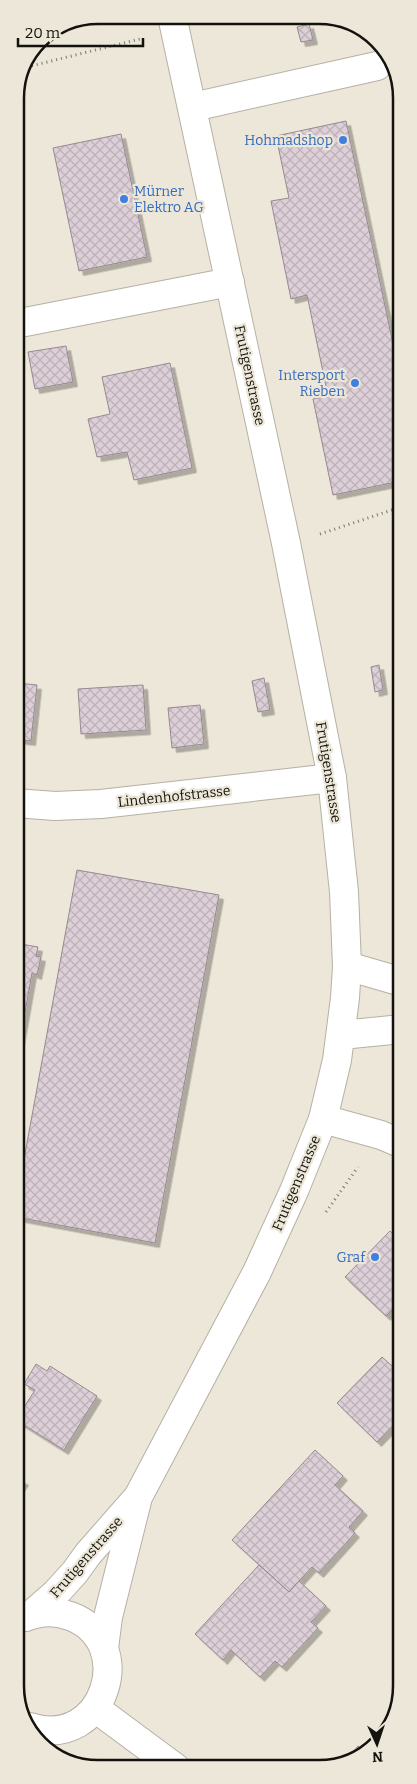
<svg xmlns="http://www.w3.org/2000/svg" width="417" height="1784" font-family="Bitter,serif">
	<defs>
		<pattern id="building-cross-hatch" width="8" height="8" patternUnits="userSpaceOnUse" patternTransform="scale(1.25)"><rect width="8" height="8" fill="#ddcfd8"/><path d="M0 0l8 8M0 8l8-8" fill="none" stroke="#bdb1b8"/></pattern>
		<filter id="shadow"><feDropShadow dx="4.5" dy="4.5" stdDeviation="0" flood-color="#0004"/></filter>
	</defs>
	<rect width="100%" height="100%" fill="#ece7d8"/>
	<g fill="url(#building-cross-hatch)" stroke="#968991" filter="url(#shadow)">
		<path d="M309 24 313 40 301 42 297 27Z"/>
		<path d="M346 121 401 382V481L333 495 313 399 328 396 307 295 291 299 271 201 289 198 276 136Z"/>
		<path d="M121 134 147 257 79 271 53 148Z"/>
		<path d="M66 346 73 382 35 389 28 352Z"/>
		<path d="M170 363 192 468 134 480 127 452 97 457 88 419 110 414 102 377Z"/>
		<path d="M379 665 383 690 375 692 371 667Z"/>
		<path d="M15 669H19L17 683 37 685 31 741 15 739Z"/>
		<path d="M264 678 270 710 258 712 252 681Z"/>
		<path d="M143 685 146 730 81 734 78 689Z"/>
		<path d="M200 705 204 744 172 748 168 708Z"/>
		<path d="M77 870 219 895 155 1243 16 1217V1203Z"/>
		<path d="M15 943 38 947 36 956 41 957 37 975 32 973 20 1040H16Z"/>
		<path d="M390 1231 402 1242V1300L386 1316 345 1277Z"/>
		<path d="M382 1357 402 1375V1416L377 1442 337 1403Z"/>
		<path d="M36 1364 47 1371 50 1366 97 1396 64 1450 16 1420 35 1390 24 1384Z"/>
		<path d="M315 1450 343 1476 335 1485 363 1511 349 1527 355 1533 319 1573 312 1567 289 1592 232 1540Z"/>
		<path d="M16 1476 24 1481 16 1493Z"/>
		<path d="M259 1565 289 1592 299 1581 326 1606 311 1622 318 1628 282 1667 275 1661 260 1677 231 1650 223 1660 195 1634Z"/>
		<path d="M358 1746 364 1750 346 1760Z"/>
	</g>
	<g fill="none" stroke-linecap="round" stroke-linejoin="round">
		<defs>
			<g id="minor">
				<path d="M193 107 377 66"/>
				<path d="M15 324 230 282"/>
				<path d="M15 803 55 806 101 804 332 778"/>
				<path d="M323 1119 381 1135 402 1144"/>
				<path d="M95 1708 176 1768"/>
			</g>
			<g id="major">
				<path d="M347 966 402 982"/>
				<path d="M341 1035 402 1029"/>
				<path d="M32 1614 56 1593 75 1572 88 1554 138 1497 257 1272 294 1191 323 1119 337 1060 345 998 347 966 344 892 332 778 286 543 172 16"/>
				<path d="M26 1617C40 1611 56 1611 70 1616 139 1641 105 1751 30 1727"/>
				<path d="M104 1648 108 1617 137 1501"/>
			</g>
		</defs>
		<use href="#minor" stroke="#b6b1a3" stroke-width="30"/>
		<use href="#major" stroke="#b6b1a3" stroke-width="30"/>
		<g stroke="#79766c" stroke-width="3" stroke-dasharray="1 4" stroke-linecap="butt">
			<path d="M27 67 140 39"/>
			<path d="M320 534 401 507"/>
			<path d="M326 1212 358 1167"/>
		</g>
		<use href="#minor" stroke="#fff" stroke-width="28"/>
		<use href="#major" stroke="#fff" stroke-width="28"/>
	</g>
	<g fill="#3f7fe0" stroke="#ece7d8" stroke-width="2">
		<circle cx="343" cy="140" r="5"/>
		<circle cx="124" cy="199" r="5"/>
		<circle cx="355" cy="383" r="5"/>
		<circle cx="375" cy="1257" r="5"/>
	</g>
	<g text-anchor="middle" stroke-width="4.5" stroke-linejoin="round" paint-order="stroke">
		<g font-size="14" fill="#366cbe" stroke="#ece7d8" text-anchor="end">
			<text x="333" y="145">Hohmadshop</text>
			<text x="134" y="196" text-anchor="start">Mürner<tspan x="134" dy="16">Elektro AG</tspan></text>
			<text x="345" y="380">Intersport<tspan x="345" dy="16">Rieben</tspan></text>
			<text x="365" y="1262">Graf</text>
		</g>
		<g font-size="14" fill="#14120d" stroke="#ece7d8">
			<text transform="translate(250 375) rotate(78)" y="5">Frutigenstrasse</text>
			<text transform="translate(329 772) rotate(81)" y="5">Frutigenstrasse</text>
			<text transform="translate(174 796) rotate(-6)" y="5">Lindenhofstrasse</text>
			<text transform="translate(296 1183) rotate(-67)" y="5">Frutigenstrasse</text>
			<text transform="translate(86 1557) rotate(-49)" y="5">Frutigenstrasse</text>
		</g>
	</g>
	<path d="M0 0H417V1784H0ZM98 24H319A74 74 0 0 1 393 98V1686A74 74 0 0 1 319 1760H98A74 74 0 0 1 24 1686V98A74 74 0 0 1 98 24Z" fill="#ece7d8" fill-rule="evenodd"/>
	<path fill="none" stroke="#14120d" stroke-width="2.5" d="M98 24H319A74 74 0 0 1 393 98V1686A74 74 0 0 1 319 1760H98A74 74 0 0 1 24 1686V98A74 74 0 0 1 98 24Z"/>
	<g transform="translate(377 1744) rotate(177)" stroke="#ece7d8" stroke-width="4" paint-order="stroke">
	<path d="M0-4L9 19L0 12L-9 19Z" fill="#14120d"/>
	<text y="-8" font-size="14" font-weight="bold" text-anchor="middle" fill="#14120d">N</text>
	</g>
	<path d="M18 38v8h125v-8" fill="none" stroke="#14120d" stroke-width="2.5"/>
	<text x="25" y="38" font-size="15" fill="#14120d" stroke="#ece7d8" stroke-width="4" paint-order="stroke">20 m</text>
</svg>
